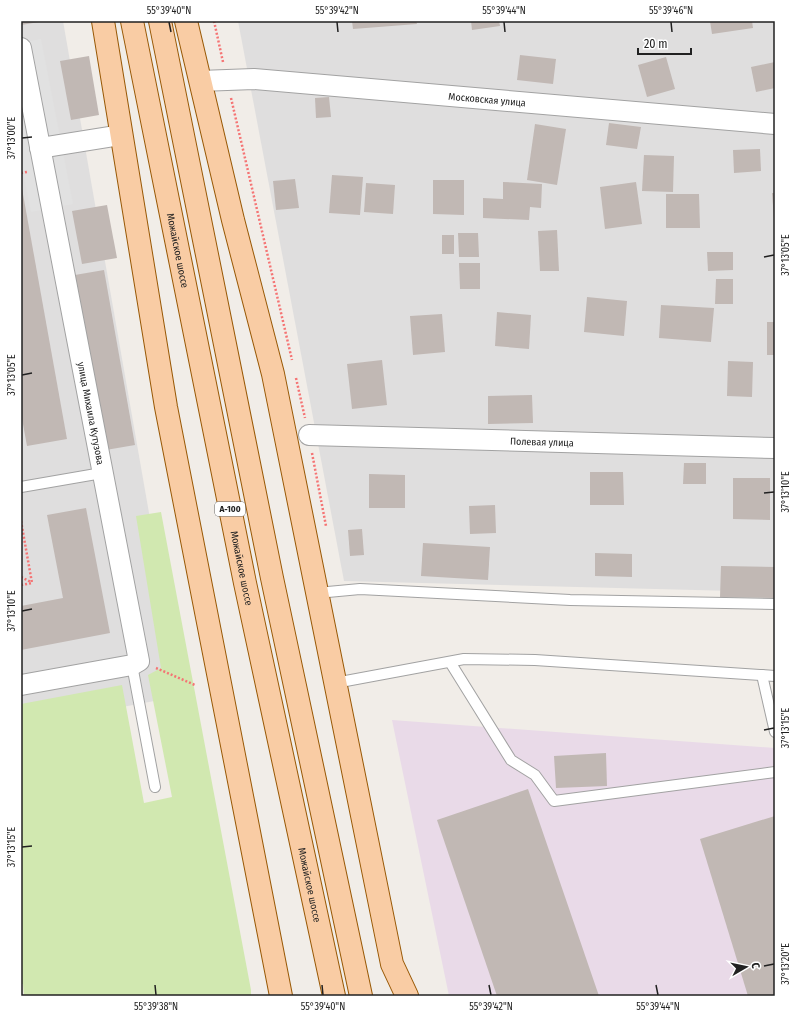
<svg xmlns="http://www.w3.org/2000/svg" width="796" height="1017" font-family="'Fira Sans Condensed',sans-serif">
	<rect width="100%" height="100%" fill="#f1ede8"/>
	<g fill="#dfdede">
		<path d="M21 21H63L181 696 21 726Z"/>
		<path d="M238 21H775V592L344 581Z"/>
	</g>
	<path fill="#e9dae8" d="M392 720 775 748V996H449Z"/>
	<path fill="#d1e8b0" d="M161 512 251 990V996H24L23 984H21V704L122 685 144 803 172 797 148 675 161 668 136 516Z"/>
	<path fill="#e1e1e1" d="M41 39 73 204 31 212 21 163V43Z"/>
	<g fill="#c1b8b4">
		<path d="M21 21H39V22L21 25Z"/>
		<path d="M352 21H416L417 24 353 29Z"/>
		<path d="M471 21H499L500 26 472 30Z"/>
		<path d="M710 21H752L753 28 712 34Z"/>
		<path d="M520 55 556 59 553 84 517 80Z"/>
		<path d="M89 56 99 115 71 120 60 61Z"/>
		<path d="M666 57 675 89 647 97 638 65Z"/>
		<path d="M775 62V88L756 92 751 67Z"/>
		<path d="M329 97 331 117 316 118 315 98Z"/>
		<path d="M609 123 641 127 637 149 606 145Z"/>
		<path d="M535 124 566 129 557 185 527 180Z"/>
		<path d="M760 149 761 171 734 173 733 150Z"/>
		<path d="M644 155 674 156 673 192 642 191Z"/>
		<path d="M332 175 363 177 360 215 329 213Z"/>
		<path d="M295 179 299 208 276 210 273 181Z"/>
		<path d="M433 180H464V215L433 214Z"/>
		<path d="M503 182 542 184 541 208 530 207 529 220 483 218V198L503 199Z"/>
		<path d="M636 182 642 224 605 229 600 187Z"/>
		<path d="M21 183 67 439 27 446 21 413Z"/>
		<path d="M366 183 395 185 393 214 364 212Z"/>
		<path d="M772 193H775V219H774Z"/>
		<path d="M666 194H699L700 228H666Z"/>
		<path d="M107 205 117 258 82 264 72 211Z"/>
		<path d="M557 230 559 271H540L538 231Z"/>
		<path d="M458 233H478L479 257H459Z"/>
		<rect x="442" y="235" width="12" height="19"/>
		<path d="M707 252H733V270L708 271Z"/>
		<path d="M459 263H480V289H460Z"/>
		<path d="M104 270 135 445 100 451 69 276Z"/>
		<path d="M716 279H733V304H715Z"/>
		<path d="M587 297 627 301 624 336 584 332Z"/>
		<path d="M661 305 714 308 711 342 659 338Z"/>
		<path d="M497 312 531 315 529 349 495 346Z"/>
		<path d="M442 314 445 352 413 355 410 316Z"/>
		<rect x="767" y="322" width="8" height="33"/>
		<path d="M382 360 387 405 352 409 347 364Z"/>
		<path d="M728 361 753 362 752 397 727 396Z"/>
		<path d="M532 395 533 423 488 424V396Z"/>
		<path d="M684 463H706V484H683Z"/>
		<path d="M590 472H623L624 505H590Z"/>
		<path d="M369 474 405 475V508H369Z"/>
		<path d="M733 478H770V520L733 519Z"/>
		<path d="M495 505 496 533 470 534 469 506Z"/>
		<path d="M86 508 110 633 21 650V606L63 598 47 515Z"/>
		<path d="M362 529 364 555 350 556 348 530Z"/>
		<path d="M423 543 490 547 488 580 421 576Z"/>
		<path d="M595 553 632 554V577L595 576Z"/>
		<path d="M721 566 775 567V598L720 597Z"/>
		<path d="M606 753 607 786 556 788 554 756Z"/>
		<path d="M528 789 599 996H497L437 820Z"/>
		<path d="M775 816V996H748L700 839Z"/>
	</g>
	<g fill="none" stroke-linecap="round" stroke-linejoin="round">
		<defs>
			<g id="lane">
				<path d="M21 487 102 473"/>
				<path d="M317 593 360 589 570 600 775 604"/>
				<path d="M450 662 511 760 535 775 554 801 775 772"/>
				<path d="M132 665 155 787"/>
				<path d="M762 675 775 732"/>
				<path d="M335 683 464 659 535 660 775 676"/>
			</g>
			<g id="street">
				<path id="s1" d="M21 48 139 661 132 665 21 685"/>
				<path id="s2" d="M200 81 254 79 775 124"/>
				<path d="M40 148 121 135"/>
				<path id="s3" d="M309 435 775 448"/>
			</g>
			<g id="primary">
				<path d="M103 21 166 407 281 996"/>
				<path id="s4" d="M132 21 245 583 334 996"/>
				<path d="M160 21 272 578 361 996"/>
				<path d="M186 21 233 220 273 374 392 964 407 996"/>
			</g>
		</defs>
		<use href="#lane" stroke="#a2a2a2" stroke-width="12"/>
		<use href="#street" stroke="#a2a2a2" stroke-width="22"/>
		<use href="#primary" stroke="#985805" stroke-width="24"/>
		<g stroke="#f57474" stroke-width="2.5" stroke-dasharray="2 2" stroke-linecap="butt">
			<path d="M214 21 223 62"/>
			<path d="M231 98 292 360"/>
			<path d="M21 173 27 172"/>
			<path d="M296 378 305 418"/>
			<path d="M312 453 326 526"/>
			<path d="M21 521 32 583 21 585"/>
			<path d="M21 577 31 582"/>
			<path d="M156 668 195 685"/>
		</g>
		<use href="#lane" stroke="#fff" stroke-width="10"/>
		<use href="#street" stroke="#fff" stroke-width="20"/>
		<use href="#primary" stroke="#f9cca4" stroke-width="22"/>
	</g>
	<path fill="none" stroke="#212121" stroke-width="1.5" d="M169 22 171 32M337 22 338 32M504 22 505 32M671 22 672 32M22 138 32 137M764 257 774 255M22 375 32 373M764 493 774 492M22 611 32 609M764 730 774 728M22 847 32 846M764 966 774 964M155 985 156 995M322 985 323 995M489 985 491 995M656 985 658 995"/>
	<g text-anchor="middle" stroke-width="4" stroke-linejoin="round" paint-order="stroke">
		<rect fill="#fff" stroke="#646464" stroke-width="1" x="215" y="502" width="30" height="14" rx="3"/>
		<g font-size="9" font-weight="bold" fill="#212121">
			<text x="230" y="512">А-100</text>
		</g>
		<g font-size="10" fill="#212121" stroke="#fff">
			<text dy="4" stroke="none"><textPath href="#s2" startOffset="288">Московская улица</textPath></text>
			<text dy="4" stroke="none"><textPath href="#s4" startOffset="234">Можайское шоссе</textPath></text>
			<text dy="4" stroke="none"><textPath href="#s1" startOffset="372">улица Михаила Кутузова</textPath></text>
			<text dy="4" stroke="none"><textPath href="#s3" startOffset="233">Полевая улица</textPath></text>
			<text dy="4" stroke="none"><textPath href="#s4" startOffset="558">Можайское шоссе</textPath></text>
			<text dy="4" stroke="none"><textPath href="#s4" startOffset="882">Можайское шоссе</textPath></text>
		</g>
	</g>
	<rect width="796" height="1017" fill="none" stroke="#ffffff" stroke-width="44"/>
	<g transform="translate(746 967) rotate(81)" stroke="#ffffff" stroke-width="3" paint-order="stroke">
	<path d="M0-3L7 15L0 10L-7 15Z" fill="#212121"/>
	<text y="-6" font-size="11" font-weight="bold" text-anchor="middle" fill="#212121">С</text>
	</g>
	<path d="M638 48v6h53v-6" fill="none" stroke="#212121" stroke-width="2"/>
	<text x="644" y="48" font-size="12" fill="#212121" stroke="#ffffff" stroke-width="3" paint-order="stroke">20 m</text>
	<rect x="22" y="22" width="752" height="973" fill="none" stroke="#212121" stroke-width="1.5"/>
	<g font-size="10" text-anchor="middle" fill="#212121">
		<text x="169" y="14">55°39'40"N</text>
		<text x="337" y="14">55°39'42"N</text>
		<text x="504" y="14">55°39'44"N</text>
		<text x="671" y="14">55°39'46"N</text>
		<text transform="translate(11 138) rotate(-90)" y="4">37°13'00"E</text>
		<text transform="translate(785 255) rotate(-90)" y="4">37°13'05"E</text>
		<text transform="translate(11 375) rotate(-90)" y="4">37°13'05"E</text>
		<text transform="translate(785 492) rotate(-90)" y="4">37°13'10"E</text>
		<text transform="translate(11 611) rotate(-90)" y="4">37°13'10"E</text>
		<text transform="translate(785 728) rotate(-90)" y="4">37°13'15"E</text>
		<text transform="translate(11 847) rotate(-90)" y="4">37°13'15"E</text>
		<text transform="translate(785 964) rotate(-90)" y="4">37°13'20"E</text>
		<text x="156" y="1010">55°39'38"N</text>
		<text x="323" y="1010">55°39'40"N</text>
		<text x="491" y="1010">55°39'42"N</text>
		<text x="658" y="1010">55°39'44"N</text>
	</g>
</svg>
